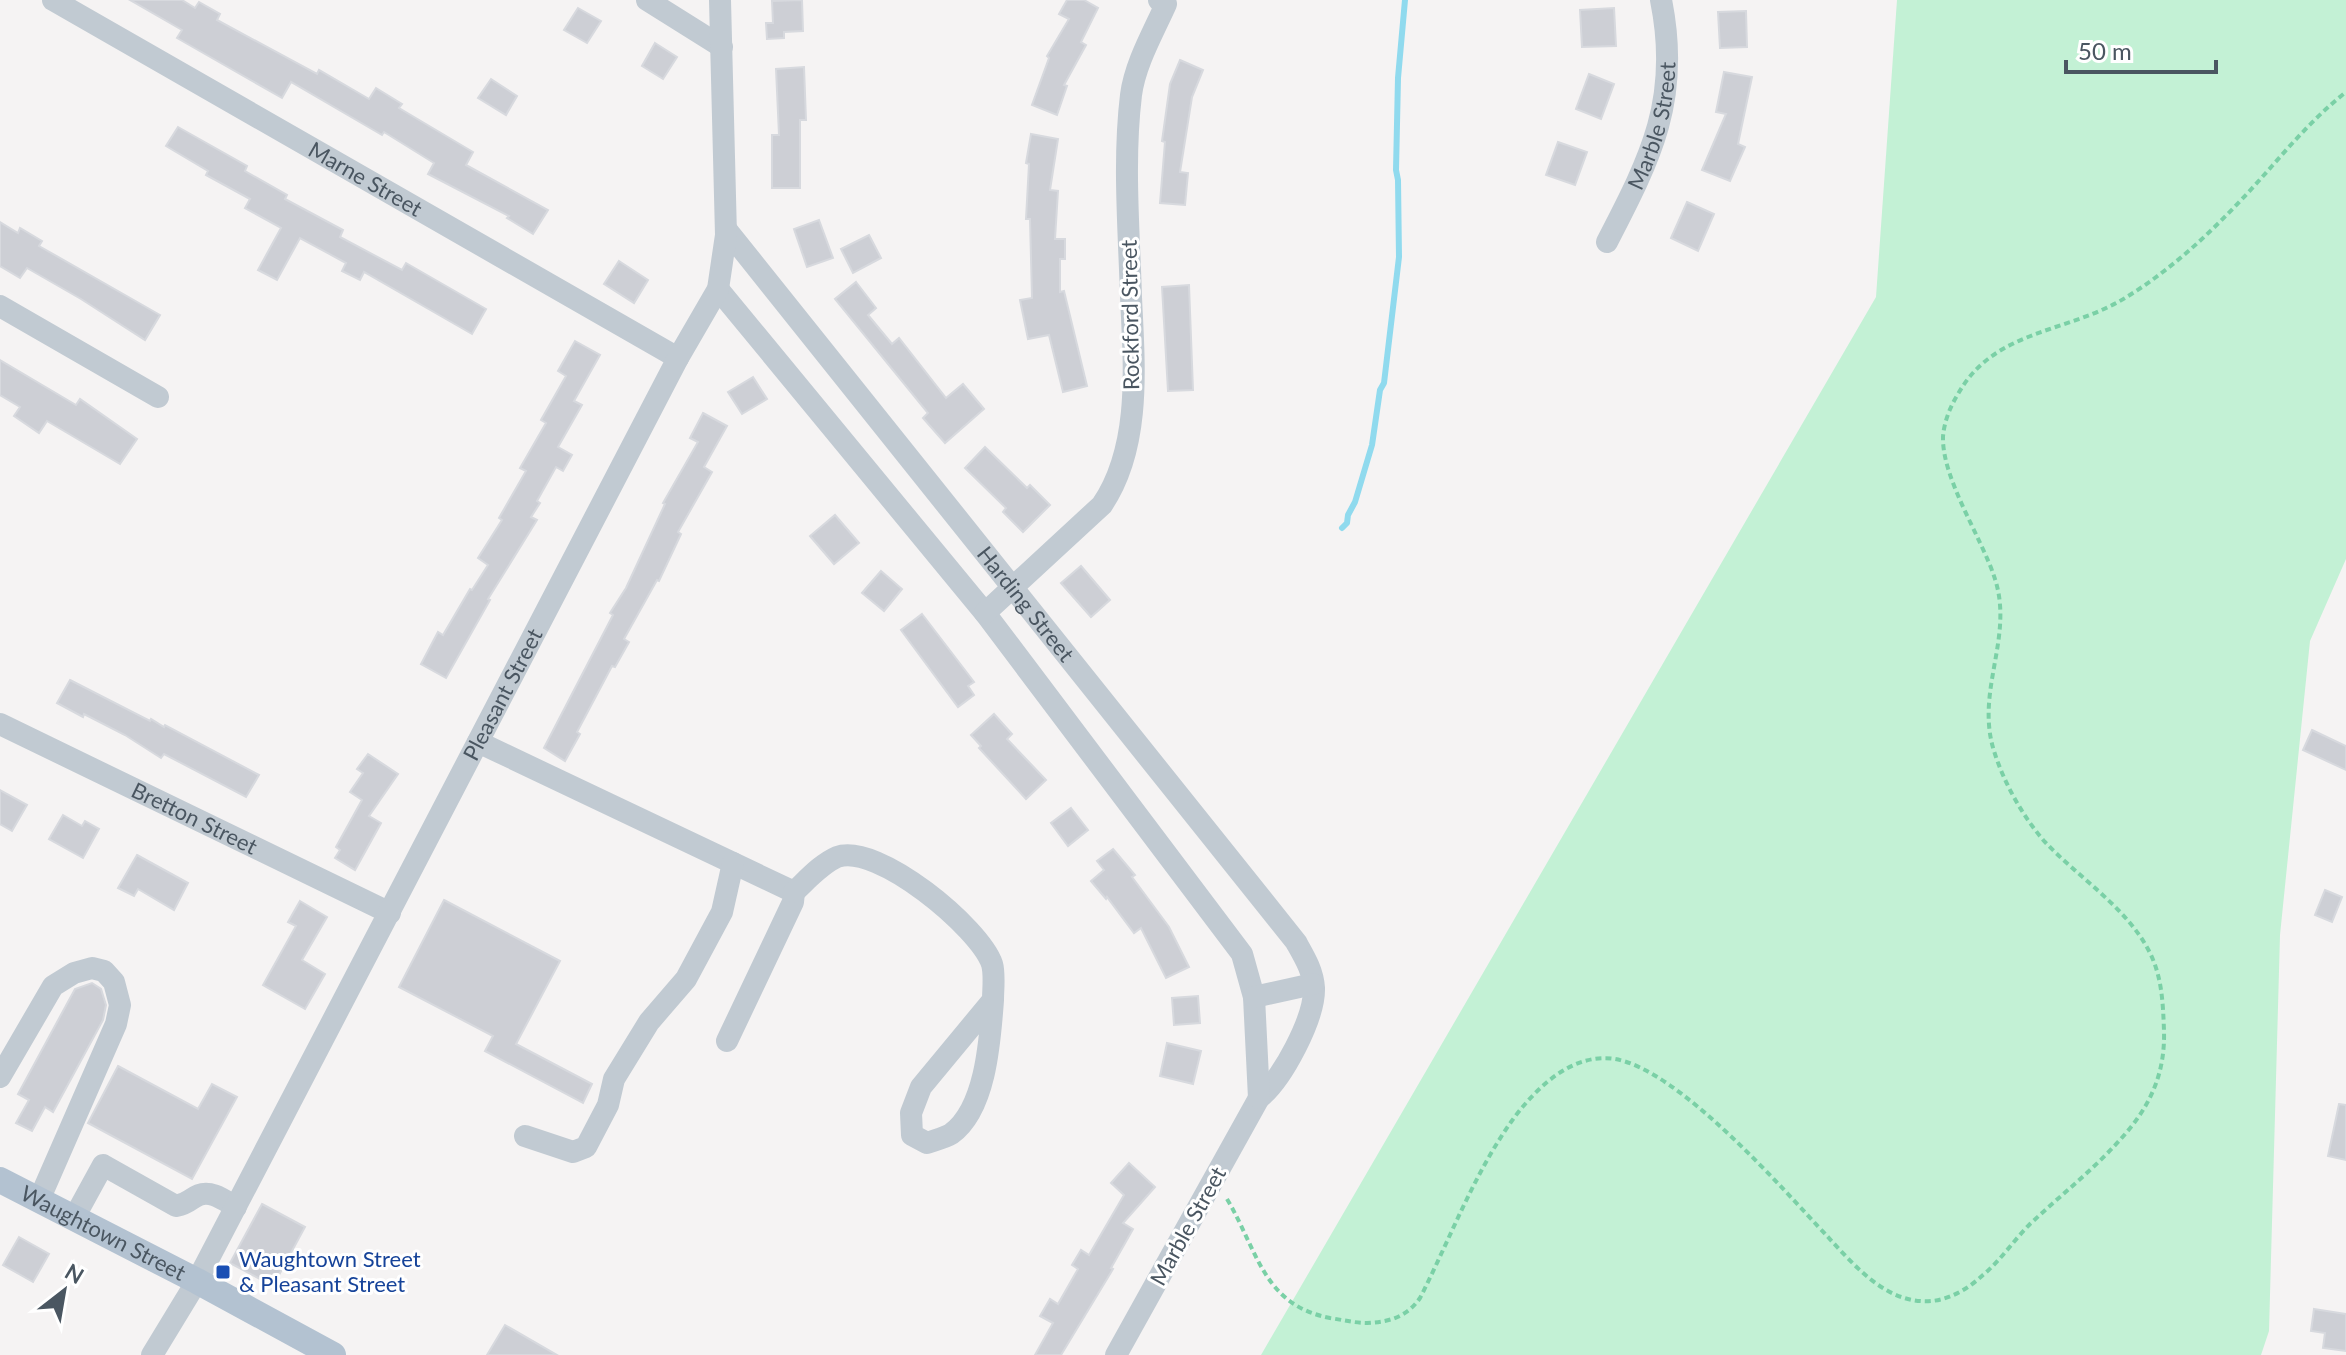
<svg xmlns="http://www.w3.org/2000/svg" width="2346" height="1355" font-family="Lato,sans-serif">
	<rect width="100%" height="100%" fill="#f5f3f3"/>
	<path fill="#c3f1d5" d="M1897 0H2346V559L2310 641 2280 935 2269 1331 2261 1355H1261L1876 297Z"/>
	<g fill="none" stroke-linecap="round" stroke-linejoin="round">
		<path stroke="#90daee" stroke-width="6" d="M1342 528 1347 523 1348 515 1355 502 1372 445 1380 390 1384 383 1399 257 1398 180 1396 170 1398 78 1405 0"/>
	</g>
	<g fill="#cdcfd5" stroke="#d7d9de" stroke-width="2">
		<path d="M130 0H182L195 8 199 2 220 14 217 20 317 74 319 70 369 99 376 88 402 104 399 108 473 152 466 165 548 210 533 234 507 218 509 216 428 174 434 163 384 132 382 135 291 82 282 98 177 38 182 30Z"/>
		<path d="M802 0 803 31 784 32V38L767 39 766 23H773L772 1Z"/>
		<path d="M1067 0H1084L1098 8 1081 42 1086 45 1064 85 1067 86 1057 115 1032 105 1049 58 1047 56 1069 19 1059 14Z"/>
		<path d="M578 8 601 21 587 43 564 30Z"/>
		<path d="M1614 8 1616 46 1582 47 1580 10Z"/>
		<path d="M1746 11 1747 47 1720 48 1718 12Z"/>
		<path d="M655 43 677 57 663 79 642 66Z"/>
		<path d="M1180 60 1203 70 1192 97 1180 172 1188 173 1185 205 1160 203 1165 142 1162 141 1170 84Z"/>
		<path d="M804 67 806 120H800V188H772V135H779L776 69Z"/>
		<path d="M1724 72 1752 77 1738 144 1745 147 1730 181 1702 170 1726 114 1716 112Z"/>
		<path d="M1589 74 1614 84 1601 119 1576 109Z"/>
		<path d="M491 79 517 96 506 115 478 98Z"/>
		<path d="M178 127 247 166 245 171 287 195 285 199 343 230 340 237 402 270 406 263 486 309 472 334 364 272 360 280 342 271 346 263 300 238 277 280 258 270 281 228 245 208 250 199 206 175 208 171 166 146Z"/>
		<path d="M1031 134 1058 139 1050 190 1058 191 1055 239H1065V259H1060V292L1064 291 1087 386 1063 392 1049 335 1028 339 1020 300 1032 298 1030 219H1026L1029 164 1026 163Z"/>
		<path d="M1558 142 1587 152 1575 185 1546 175Z"/>
		<path d="M1687 202 1714 214 1698 251 1671 238Z"/>
		<path d="M819 220 833 258 807 267 794 229Z"/>
		<path d="M0 222 18 233 20 228 42 241 39 246 160 315 145 340 81 299 27 268 20 278 0 266Z"/>
		<path d="M869 235 881 258 853 273 841 249Z"/>
		<path d="M619 261 648 280 634 303 604 284Z"/>
		<path d="M856 282 876 308 868 315 892 344 899 338 946 398 963 384 984 409 945 443 923 418 928 413 835 299Z"/>
		<path d="M1189 285 1193 390 1168 391 1162 287Z"/>
		<path d="M575 341 600 355 574 401 582 405 558 447 572 455 563 471 556 467 537 501 540 503 531 517 537 520 488 599 490 600 446 678 421 664 438 632 443 635 470 589 472 590 488 565 478 558 502 520 499 518 526 471 520 468 546 423 541 420 566 376 558 371Z"/>
		<path d="M0 360 76 405 80 399 137 439 120 464 47 421 39 433 14 416 20 407 0 395Z"/>
		<path d="M753 377 767 399 742 414 728 392Z"/>
		<path d="M703 413 727 426 704 467 712 472 678 532 681 534 659 581 657 580 624 639 629 642 615 667 612 666 577 732 580 734 565 761 544 748 613 615 610 613 626 588 665 504 663 503 698 442 690 438Z"/>
		<path d="M985 447 1027 488 1030 485 1050 505 1023 532 1003 512 1006 508 965 468Z"/>
		<path d="M835 515 859 543 834 564 810 536Z"/>
		<path d="M1081 566 1110 600 1091 617 1061 583Z"/>
		<path d="M881 571 902 589 884 611 862 593Z"/>
		<path d="M922 614 974 682 968 686 974 695 958 707 901 630Z"/>
		<path d="M70 680 150 721 151 719 164 727 165 725 259 775 246 797 164 754 161 758 125 735 84 714 83 717 57 703Z"/>
		<path d="M994 714 1012 734 1007 739 1046 780 1026 799 979 748 981 746 971 735Z"/>
		<path d="M2312 730 2346 746V770L2303 750Z"/>
		<path d="M368 754 398 774 369 816 381 823 355 870 335 858 340 850 336 847 362 800 350 792 363 773 357 769Z"/>
		<path d="M0 790 27 805 12 831 0 824Z"/>
		<path d="M1071 808 1088 830 1068 846 1051 823Z"/>
		<path d="M63 815 82 826 85 821 99 829 83 858 49 839Z"/>
		<path d="M1113 849 1135 875 1132 877 1169 927 1189 967 1166 978 1141 928 1134 933 1107 897 1106 899 1091 881 1104 870 1097 861Z"/>
		<path d="M137 855 188 883 174 910 138 889 134 896 118 888Z"/>
		<path d="M2325 890 2342 897 2332 922 2315 915Z"/>
		<path d="M444 900 560 961 516 1044 592 1084 583 1103 485 1051 493 1036 399 987Z"/>
		<path d="M300 901 327 917 302 960 325 974 305 1009 263 985 296 926 288 922Z"/>
		<path d="M92 983 101 989 106 1005 103 1020 53 1112 45 1107 32 1131 16 1123 29 1100 18 1094 75 989Z"/>
		<path d="M1198 996 1200 1023 1174 1025 1172 998Z"/>
		<path d="M1167 1043 1201 1051 1193 1084 1160 1076Z"/>
		<path d="M118 1066 198 1109 212 1084 237 1097 192 1179 88 1123Z"/>
		<path d="M2339 1104 2346 1105V1160L2328 1156Z"/>
		<path d="M1129 1163 1155 1187 1123 1223 1133 1229 1111 1268 1113 1269 1061 1355H1035L1053 1323 1040 1316 1050 1299 1058 1304 1078 1269 1072 1265 1081 1250 1089 1255 1124 1195 1111 1183Z"/>
		<path d="M262 1204 305 1227 273 1286 230 1263Z"/>
		<path d="M19 1237 49 1254 33 1282 3 1265Z"/>
		<path d="M2314 1309 2346 1314V1351L2323 1348 2325 1333 2311 1331Z"/>
		<path d="M505 1325 557 1355H487Z"/>
	</g>
	<g fill="none" stroke-linecap="round" stroke-linejoin="round">
		<path stroke="#7ad0a6" stroke-width="4" stroke-dasharray="6 4" stroke-linecap="butt" d="M1227 1199C1258 1251 1263 1305 1330 1318 1343 1320 1355 1323 1367 1323 1389 1322 1407 1317 1420 1298 1450 1239 1473 1176 1511 1122 1534 1090 1571 1052 1615 1059 1679 1070 1782 1188 1827 1236 1855 1266 1887 1305 1932 1301 1951 1299 1969 1288 1983 1275 2001 1260 2014 1240 2030 1224 2064 1192 2101 1164 2131 1127 2154 1098 2165 1068 2164 1031 2163 1003 2162 976 2149 951 2126 907 2079 878 2045 842 2023 817 2004 783 1994 751 1975 691 2014 638 1995 579 1982 538 1942 479 1943 437 1944 422 1950 407 1958 394 1994 329 2068 333 2125 298 2181 264 2229 215 2272 166 2295 140 2318 114 2346 92"/>
		<g stroke="#c1cad2" stroke-width="22">
			<path id="s1" d="M53 0 678 358"/>
			<path d="M647 0 722 47"/>
			<path id="s2" d="M726 229 1296 942C1305 958 1313 971 1314 988 1315 1018 1282 1080 1259 1098L1116 1355"/>
			<path id="s3" d="M1607 242C1651 157 1681 99 1661 0"/>
			<path d="M718 289 985 613 1242 954 1254 997 1259 1098"/>
			<path d="M0 306 158 397"/>
			<path d="M985 613 1102 505C1142 446 1134 364 1131 297 1129 230 1123 161 1131 95 1135 64 1153 33 1166 4L1159 0"/>
			<path id="s4" d="M0 724 390 913"/>
			<path d="M478 742 794 892 793 902 727 1041"/>
			<path d="M794 892C807 880 821 864 837 857 877 842 980 928 992 964 995 974 993 989 993 1000L921 1087 911 1113 912 1135 927 1143C935 1140 944 1138 951 1134 986 1109 990 1040 993 1000"/>
			<path d="M1254 997 1313 984"/>
			<path d="M0 1077 53 986 74 973 92 968 104 971 114 982 120 1005 116 1024 39 1200"/>
			<path d="M525 1136 573 1152 586 1147 608 1105 614 1079 649 1022 686 979 722 912 733 863"/>
			<path d="M74 1218 103 1165 176 1206C190 1203 189 1199 199 1195 212 1190 225 1201 236 1207"/>
			<path id="s5" d="M152 1355 197 1281 678 358 718 289 726 235 720 0"/>
		</g>
		<path stroke="#b3c2d1" stroke-width="26" id="s6" d="M0 1180 197 1281 333 1355"/>
	</g>
	<rect fill="#1a4fb4" stroke="#fff" stroke-width="3" x="215" y="1264" width="16" height="16" rx="4"/>
	<g text-anchor="middle" stroke-width="6" stroke-linejoin="round" paint-order="stroke">
		<g font-size="22" fill="#4a5661" stroke="#fff">
			<text dy="8" stroke="none"><textPath href="#s3" startOffset="126">Marble Street</textPath></text>
			<text dy="8" stroke="none"><textPath href="#s1" startOffset="360">Marne Street</textPath></text>
			<text transform="translate(1130 315) rotate(-91)" y="8">Rockford Street</text>
			<text dy="8" stroke="none"><textPath href="#s2" startOffset="480">Harding Street</textPath></text>
			<text dy="8" stroke="none"><textPath href="#s5" startOffset="748">Pleasant Street</textPath></text>
			<text dy="8" stroke="none"><textPath href="#s4" startOffset="216">Bretton Street</textPath></text>
			<text transform="translate(1188 1226) rotate(-61)" y="8">Marble Street</text>
			<text dy="8" stroke="none"><textPath href="#s6" startOffset="116">Waughtown Street</textPath></text>
		</g>
		<g font-size="22" fill="#164399" stroke="#fff" text-anchor="start">
			<text x="239" y="1267">Waughtown Street<tspan x="239" dy="25">&amp; Pleasant Street</tspan></text>
		</g>
	</g>
	<g transform="translate(64 1291) rotate(31)" stroke="#ffffff" stroke-width="6" paint-order="stroke">
	<path d="M0-6L14 30L0 20L-14 30Z" fill="#4a5661"/>
	<text y="-12" font-size="22" font-weight="bold" text-anchor="middle" fill="#4a5661">N</text>
	</g>
	<path d="M2066 60v12h150v-12" fill="none" stroke="#4a5661" stroke-width="4"/>
	<text x="2078" y="60" font-size="24" fill="#4a5661" stroke="#ffffff" stroke-width="6" paint-order="stroke">50 m</text>
</svg>
